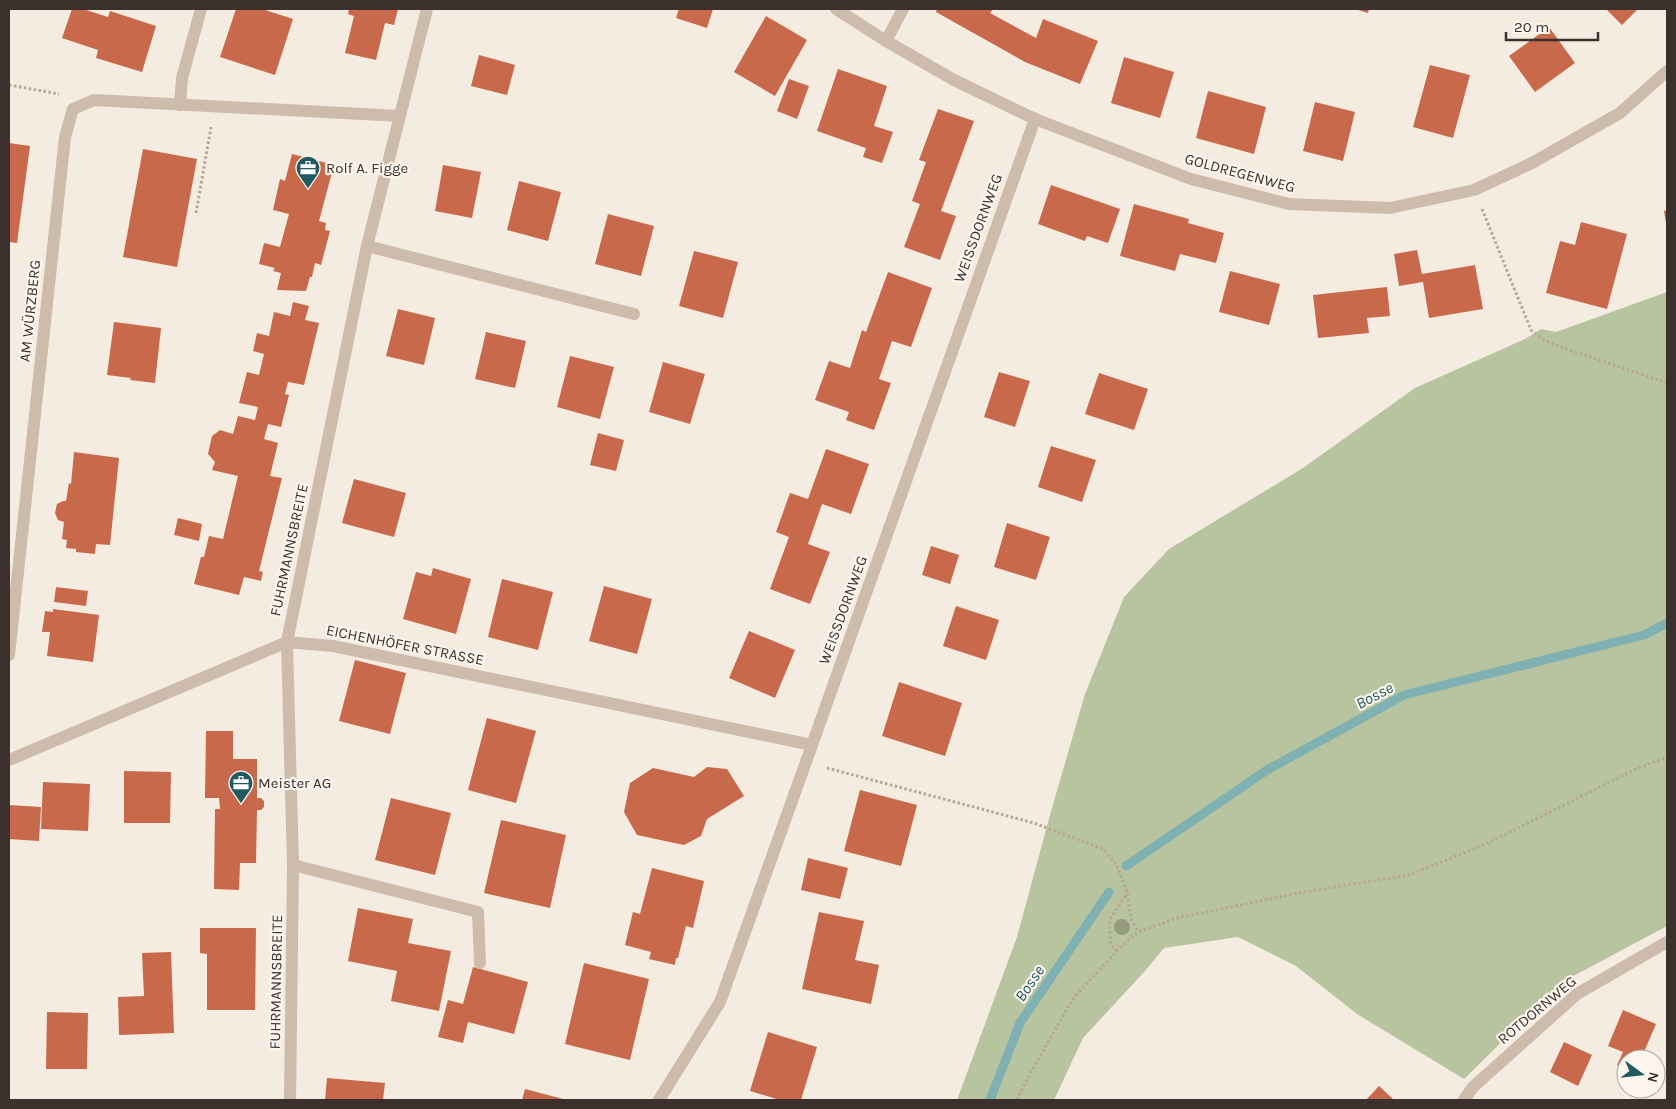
<svg xmlns="http://www.w3.org/2000/svg" width="1676" height="1109" font-family="Karla,sans-serif">
	<rect width="100%" height="100%" fill="#f4ebe1"/>
	<path fill="#b8c4a0" d="M1667 292V926L1562 982 1464 1079 1357 1014 1296 966 1238 937 1164 948 1145 971 1083 1038 1054 1100H957L1017 937 1050 815 1085 694 1124 597 1169 549 1303 468 1415 388 1525 339 1541 329 1556 332Z"/>
	<g fill="none" stroke-linecap="round" stroke-linejoin="round">
		<g stroke="#7fb0b2" stroke-width="9">
			<path d="M1126 866 1267 770 1404 695 1644 635 1667 623"/>
			<path d="M990 1100 1020 1023 1109 892"/>
		</g>
	</g>
	<g fill="#c8694b">
		<path d="M72 9H83L108 17 110 11 156 26 142 72 96 58 98 50 62 38Z"/>
		<path d="M236 9H262L293 19 275 75 220 57Z"/>
		<path d="M349 9H398L394 25 385 23 376 60 345 53 354 16 348 14Z"/>
		<path d="M679 9H713L707 28 676 18Z"/>
		<path d="M937 9H993L990 13 1036 38 1043 19 1098 41 1080 84 1025 62 936 12Z"/>
		<path d="M1355 9H1369L1368 13Z"/>
		<path d="M1606 9H1638L1622 25Z"/>
		<path d="M766 16 807 40 775 96 734 72Z"/>
		<path d="M1549 27 1575 63 1535 92 1509 56Z"/>
		<path d="M479 55 515 65 507 95 471 86Z"/>
		<path d="M1124 57 1174 72 1160 118 1111 103Z"/>
		<path d="M1430 65 1470 75 1453 138 1413 127Z"/>
		<path d="M838 69 887 86 874 126 893 132 882 163 863 157 866 148 817 131Z"/>
		<path d="M789 79 809 86 797 119 777 111Z"/>
		<path d="M1208 91 1266 107 1254 154 1196 138Z"/>
		<path d="M1315 102 1355 112 1343 161 1303 151Z"/>
		<path d="M938 109 974 121 941 211 956 216 940 260 904 247 920 204 912 201 926 162 919 160Z"/>
		<path d="M9 143 30 146 17 243 9 242Z"/>
		<path d="M143 149 197 159 177 267 123 257Z"/>
		<path d="M292 154 334 165 319 221 326 223 325 230 330 231 321 265 315 263 312 277H310L306 291 277 290 281 273 273 271 275 268 259 264 264 243 280 247 289 214 273 210 280 179 285 181Z"/>
		<path d="M443 165 481 172 472 218 435 211Z"/>
		<path d="M519 181 561 192 548 241 507 230Z"/>
		<path d="M1051 185 1120 209 1108 243 1087 236 1085 241 1038 224Z"/>
		<path d="M1134 204 1189 219 1188 223 1224 233 1216 263 1180 254 1175 271 1120 256Z"/>
		<path d="M1667 210V224H1666L1664 211Z"/>
		<path d="M608 214 654 226 641 276 595 264Z"/>
		<path d="M1581 222 1627 234 1607 309 1546 293 1560 241 1575 245Z"/>
		<path d="M1417 250 1422 274 1475 265 1483 309 1429 318 1423 282 1399 286 1394 254Z"/>
		<path d="M694 251 738 262 723 318 679 306Z"/>
		<path d="M1230 271 1280 284 1269 325 1219 312Z"/>
		<path d="M888 272 932 288 911 347 892 341 879 379 891 383 874 430 846 420 849 412 815 400 829 361 850 368 862 330 866 332Z"/>
		<path d="M1387 287 1390 316 1367 318 1369 333 1318 338 1313 295Z"/>
		<path d="M293 302 309 306 305 320 319 323 304 385 288 382 285 394 289 395 281 427 268 424 264 439 278 443 270 476 282 478 259 571 263 572 261 581 244 577 239 595 194 584 201 557H204L209 536 223 539 238 476 212 470 215 462 208 454 212 436 220 430 233 434 238 416 255 420 258 407 239 403 247 372 259 375 264 354 253 351 257 333 269 336 274 312 290 316Z"/>
		<path d="M398 309 435 318 424 365 386 356Z"/>
		<path d="M114 322 161 328 155 383 130 380 131 378 107 375Z"/>
		<path d="M486 332 526 341 515 388 475 379Z"/>
		<path d="M570 356 614 367 600 419 557 407Z"/>
		<path d="M663 362 705 374 690 424 649 412Z"/>
		<path d="M999 372 1030 381 1015 427 984 417Z"/>
		<path d="M1099 373 1148 389 1134 430 1085 414Z"/>
		<path d="M598 433 624 440 616 471 590 465Z"/>
		<path d="M1051 446 1096 460 1082 502 1038 487Z"/>
		<path d="M826 449 869 464 851 514 822 504 808 544 830 552 810 604 770 589 789 537 776 532 790 493 808 499Z"/>
		<path d="M74 452 119 458 110 545 96 544 95 554 76 552V549L66 548 67 540 62 539 64 522 58 520 55 513 57 504 63 501H66L69 483 71 484Z"/>
		<path d="M354 479 406 493 394 537 342 523Z"/>
		<path d="M178 518 202 524 199 541 174 535Z"/>
		<path d="M1007 523 1050 537 1036 580 994 567Z"/>
		<path d="M931 546 959 555 950 584 922 575Z"/>
		<path d="M433 568 471 579 456 634 403 619 416 572 431 576Z"/>
		<path d="M502 579 553 592 538 650 488 637Z"/>
		<path d="M604 586 652 599 637 654 589 641Z"/>
		<path d="M56 587 88 591 86 606 54 602Z"/>
		<path d="M956 606 999 620 986 660 943 646Z"/>
		<path d="M53 609 99 615 93 662 47 656 50 632H42L45 611 53 612Z"/>
		<path d="M749 631 795 650 775 698 729 678Z"/>
		<path d="M355 660 406 673 390 734 339 721Z"/>
		<path d="M899 682 962 703 945 756 882 736Z"/>
		<path d="M487 718 536 731 516 803 468 790Z"/>
		<path d="M206 731H233V759H257V798H261L264 801V807L261 810H257L256 863H240L239 890 214 889 215 809H220L219 798H205Z"/>
		<path d="M707 767 727 769 744 796 707 819 701 836 684 845 637 835 624 812 630 783 653 768 694 777Z"/>
		<path d="M124 771 171 772 170 823H124Z"/>
		<path d="M43 782 90 784 88 831 41 829Z"/>
		<path d="M860 790 917 805 901 866 844 851Z"/>
		<path d="M391 798 451 813 435 875 375 860Z"/>
		<path d="M9 805 41 807 39 841 9 839Z"/>
		<path d="M501 820 566 835 550 908 484 893Z"/>
		<path d="M808 858 848 868 840 899 801 890Z"/>
		<path d="M652 868 704 881 693 928 686 926 678 958H676L675 965 649 959 651 952 625 945 633 912 640 914Z"/>
		<path d="M358 908 413 919 408 943 451 951 439 1011 391 1001 397 971 348 961Z"/>
		<path d="M819 912 864 921 855 960 879 965 871 1004 802 989Z"/>
		<path d="M200 928H256L255 1010H207V954L200 953Z"/>
		<path d="M171 952 174 1033 119 1035 118 997 144 996 142 953Z"/>
		<path d="M584 963 649 979 630 1060 565 1044Z"/>
		<path d="M473 967 528 982 514 1034 468 1022 463 1043 438 1037 448 1000 463 1004Z"/>
		<path d="M1623 1010 1656 1024 1641 1059H1626V1068L1617 1065 1623 1052 1608 1046Z"/>
		<path d="M47 1012 88 1013 87 1069H46Z"/>
		<path d="M768 1032 817 1047 801 1100H780L750 1091Z"/>
		<path d="M1564 1042 1592 1055 1578 1086 1550 1072Z"/>
		<path d="M327 1078 385 1083 383 1100H325Z"/>
		<path d="M1379 1086 1394 1100H1366Z"/>
		<path d="M525 1089 567 1100H522Z"/>
	</g>
	<g fill="none" stroke-linecap="round" stroke-linejoin="round">
		<g stroke="#b9a596" stroke-width="3" stroke-dasharray="2.5 2.5" stroke-linecap="butt">
			<path d="M9 85 59 94"/>
			<path d="M1482 209 1531 330 1544 340 1566 349 1667 383"/>
			<path d="M196 213 211 127"/>
			<path d="M827 768 1034 823 1103 849 1116 864 1127 892 1131 918 1138 932"/>
			<path d="M1117 951 1111 945 1109 921 1127 893"/>
			<path d="M1017 1100 1025 1083 1072 1000 1117 951 1138 932 1177 918 1299 893 1409 875 1486 844 1634 770 1667 757"/>
		</g>
		<g stroke="#cdbbac" stroke-width="12">
			<path d="M886 41 903 9"/>
			<path d="M293 865 478 912 480 963"/>
			<path d="M659 1100 720 1002 812 745"/>
		</g>
		<g stroke="#cdbbac" stroke-width="12">
			<path d="M836 9 886 41 954 80 1035 119 1191 179 1289 204 1390 208 1474 190 1532 163 1620 113 1667 71"/>
			<path d="M180 105 182 78 201 9"/>
			<path d="M367 246 634 314"/>
			<path d="M9 655 65 137 73 109 94 100 400 116"/>
			<path d="M9 760 287 642 333 646 812 745 1035 119"/>
			<path d="M290 1100 293 865 287 642 367 246 427 9"/>
			<path d="M1464 1100 1473 1087 1577 994 1667 942"/>
		</g>
	</g>
	<circle fill="#969b7f" cx="1122" cy="927" r="8"/>
	<defs>
		<symbol id="office-pin" viewBox="-11 -11 22 30"><path d="M0 17L-7.5 6A9.5 9.5 0 1 1 7.5 6Z" fill="#1f5a5e" stroke="#fbf5ee"/><path d="M-6-3h4V-5.5h4V-3h4V5H-6ZM-1-4.5V-3h2v-1.5ZM-6 0V1H6V0Z" fill="#fff"/></symbol>
	</defs>
	<g fill-rule="evenodd">
		<use href="#office-pin" x="294" y="154" width="28" height="38"/>
		<use href="#office-pin" x="227" y="769" width="28" height="38"/>
	</g>
	<g text-anchor="middle" stroke-width="4.5" stroke-linejoin="round" paint-order="stroke">
		<g font-size="15" fill="#3b302b" stroke="#fbf5ee" text-anchor="start">
			<text x="326" y="173">Rolf A. Figge</text>
			<text x="258" y="788">Meister AG</text>
		</g>
		<g font-size="15" fill="#3b302b" stroke="#fbf5ee">
			<text transform="translate(1240 173) rotate(15)" y="5">GOLDREGENWEG</text>
			<text transform="translate(978 228) rotate(-70)" y="5">WEISSDORNWEG</text>
			<text transform="translate(30 311) rotate(-84)" y="5">AM WÜRZBERG</text>
			<text transform="translate(289 550) rotate(-78)" y="5">FUHRMANNSBREITE</text>
			<text transform="translate(843 610) rotate(-70)" y="5">WEISSDORNWEG</text>
			<text transform="translate(405 645) rotate(11)" y="5">EICHENHÖFER STRASSE</text>
			<text transform="translate(276 982) rotate(-89)" y="5">FUHRMANNSBREITE</text>
			<text transform="translate(1537 1010) rotate(-40)" y="5">ROTDORNWEG</text>
		</g>
		<g font-size="16" font-style="italic" fill="#1f5a5e" stroke="#fbf5ee">
			<text transform="translate(1374 695) rotate(-28)" y="6">Bosse</text>
			<text transform="translate(1029 983) rotate(-56)" y="6">Bosse</text>
		</g>
	</g>
	<rect width="1676" height="1109" fill="none" stroke="#3b302b" stroke-width="20"/>
	<g transform="translate(1641 1074) rotate(105)"><circle r="24" fill="#fbf5ee" stroke="#aea6a0"/>
	<path d="M0-4L9 19L0 12L-9 19Z" fill="#1f5a5e"/>
	<text y="-8" font-size="14" font-weight="bold" text-anchor="middle" fill="#3b302b">N</text>
	</g>
	<path d="M1506 32v8h92v-8" fill="none" stroke="#3b302b" stroke-width="2.5"/>
	<text x="1514" y="32" font-size="15" fill="#3b302b" stroke="#fbf5ee" stroke-width="4" paint-order="stroke">20 m</text>
</svg>
